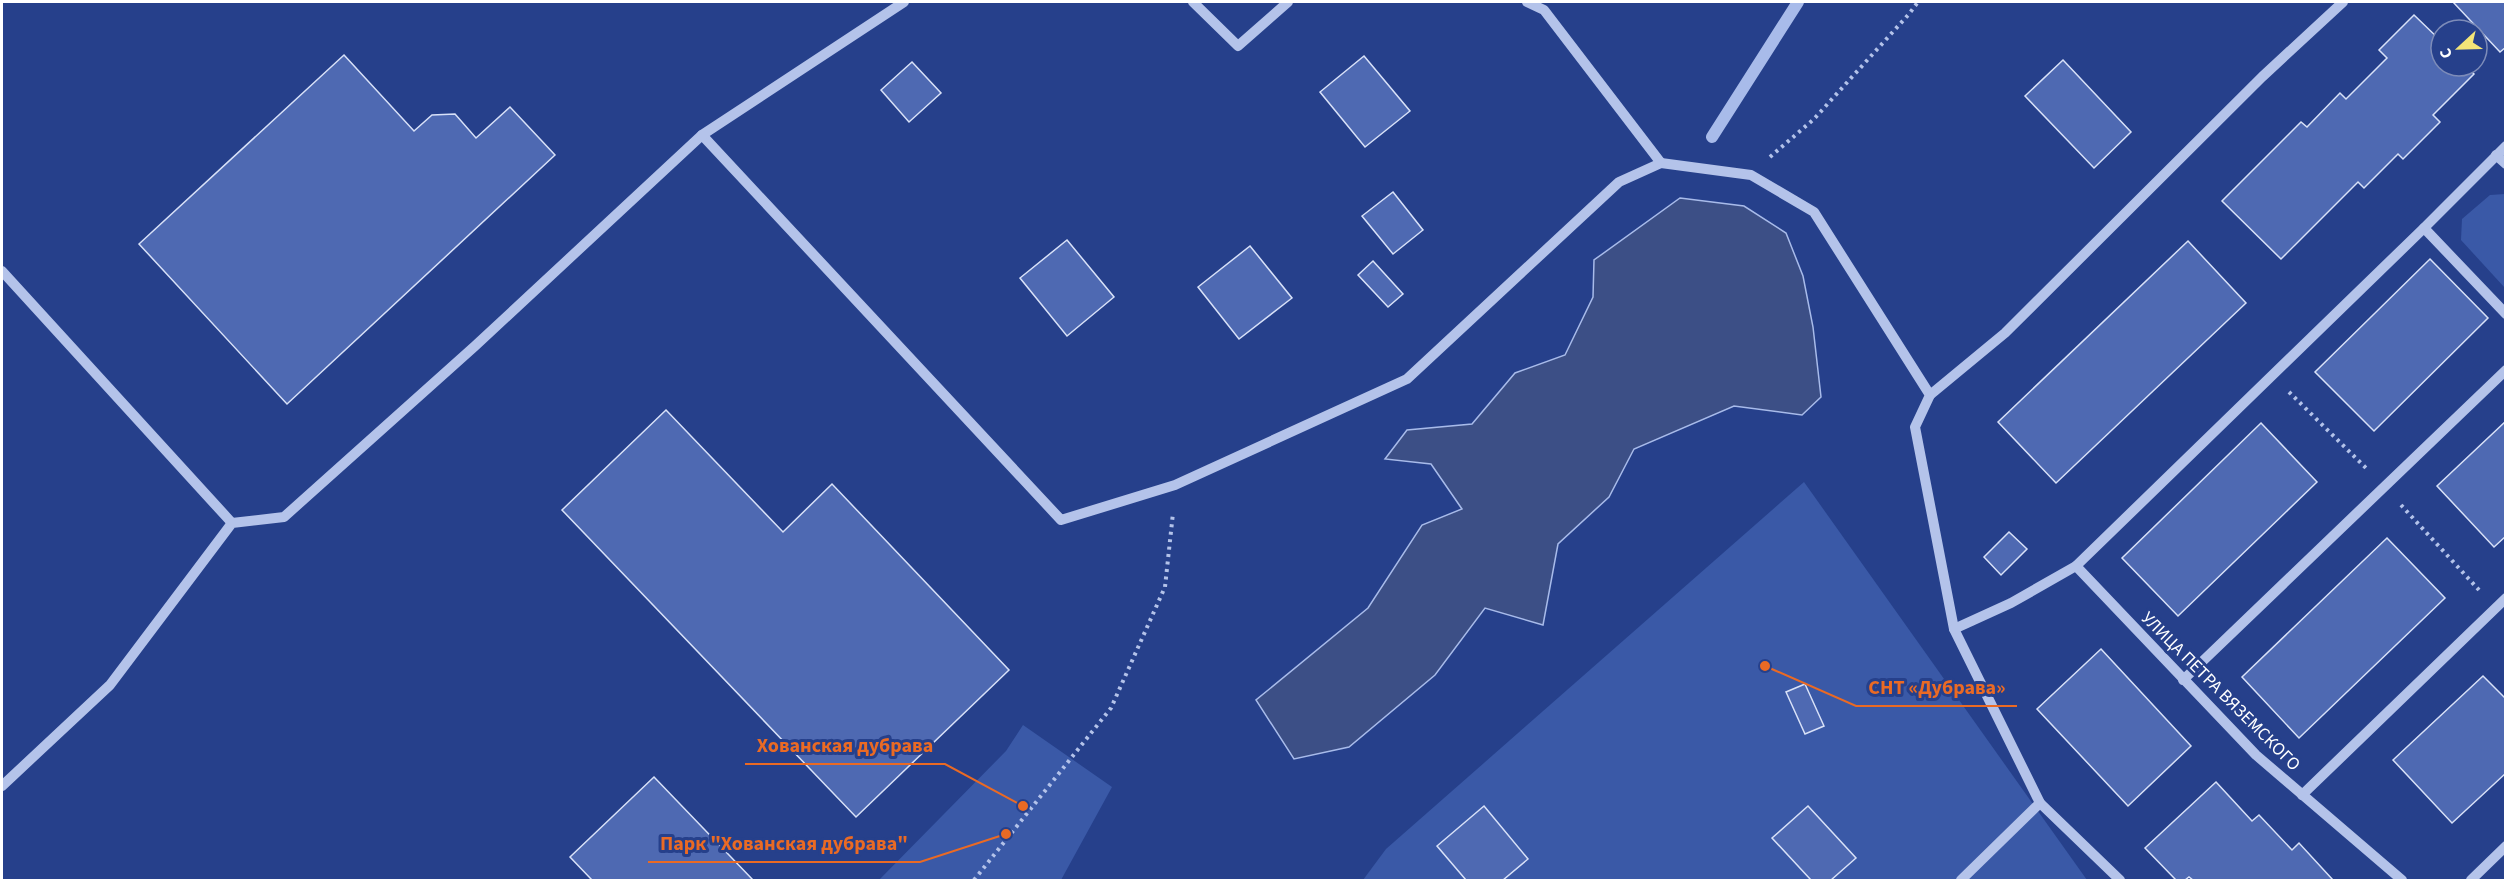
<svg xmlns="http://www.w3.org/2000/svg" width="2507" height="882" font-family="'Source Sans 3',sans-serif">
	<rect width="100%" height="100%" fill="#26408b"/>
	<g fill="#3a59a7">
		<path d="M2505 194H2506L2505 288 2461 240 2462 219 2490 195Z"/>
		<path d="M1804 482 2087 880H1363L1386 849Z"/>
		<path d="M1023 725 1112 787 1061 880H879L1006 751Z"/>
	</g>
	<path fill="#3c4f86" stroke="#a8bbea" stroke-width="1.5" d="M1680 198 1744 206 1786 233 1803 276 1813 327 1821 397 1802 415 1734 406 1634 449 1609 497 1558 544 1543 625 1485 608 1435 675 1349 747 1294 759 1256 700 1368 608 1422 525 1462 509 1431 464 1385 459 1407 430 1472 424 1515 373 1565 355 1593 297 1594 260Z"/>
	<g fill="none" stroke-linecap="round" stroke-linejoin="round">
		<path stroke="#a8bbea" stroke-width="12" d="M1712 137 1798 2"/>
	</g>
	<g fill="#4e69b2" stroke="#d8e1f8" stroke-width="1.5">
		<path d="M2453 2H2506V47L2500 52Z"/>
		<path d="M2414 15 2441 41V66H2466L2474 74 2433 115 2440 122 2403 159 2398 154 2364 188 2358 182 2281 259 2222 201 2301 122 2307 127 2340 93 2346 99 2387 58 2379 50Z"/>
		<path d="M344 55 414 131 432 115 455 114 476 138 510 107 555 155 287 404 139 244Z"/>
		<path d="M1364 56 1410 111 1365 147 1320 92Z"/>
		<path d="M2063 60 2131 132 2094 168 2025 96Z"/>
		<path d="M912 62 941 93 909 122 881 90Z"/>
		<path d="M1393 192 1423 230 1393 254 1362 216Z"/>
		<path d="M1067 240 1114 297 1067 336 1020 278Z"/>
		<path d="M2188 241 2246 303 2056 483 1998 422Z"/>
		<path d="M1250 246 1292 298 1239 339 1198 287Z"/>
		<path d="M2430 259 2488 318 2374 431 2315 372Z"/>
		<path d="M1373 261 1403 294 1388 307 1358 275Z"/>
		<path d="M666 410 783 532 832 484 1009 670 856 817 562 510Z"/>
		<path d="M2506 421V536L2494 547 2437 486Z"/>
		<path d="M2261 423 2317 482 2178 616 2122 558Z"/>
		<path d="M2009 532 2027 549 2001 575 1984 557Z"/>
		<path d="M2387 538 2445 598 2299 738 2242 677Z"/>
		<path d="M2101 649 2191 746 2128 806 2037 709Z"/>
		<path d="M2483 676 2506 699V773L2452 823 2393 760Z"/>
		<path d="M1805 684 1824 726 1805 734 1786 692Z"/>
		<path d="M654 777 753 880H592L570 857Z"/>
		<path d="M2216 782 2252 821 2259 815 2292 850 2299 843 2333 880H2193L2189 877 2185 880H2176L2145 848Z"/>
		<path d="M1484 806 1528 859 1503 880H1466L1437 846Z"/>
		<path d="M1808 806 1856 858 1831 880H1811L1772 838Z"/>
	</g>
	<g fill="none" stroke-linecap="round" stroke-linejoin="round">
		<g stroke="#b4c3ea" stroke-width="4" stroke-dasharray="3 4.5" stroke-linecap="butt">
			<path d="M1770 157 1814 119 1909 14 1918 2"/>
			<path d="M2289 392 2367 469"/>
			<path d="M2401 505 2479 590"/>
			<path d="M974 880 1111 708 1165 587 1173 513"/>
		</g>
		<g stroke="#b4c3ea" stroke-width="10">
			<path d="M1193 2 1238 46 1288 2"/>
			<path d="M1527 2 1544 10 1661 163"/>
			<path d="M702 135 1061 520 1175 485 1407 379 1619 182 1661 163 1751 175 1814 212 1930 395 1915 427 1954 629 2040 803 2120 880"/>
			<path d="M2496 155 2506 164"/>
			<path d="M2424 228 2506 314"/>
			<path d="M2 271 232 523"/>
			<path d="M1930 395 2005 333 2262 77 2343 2"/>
			<path d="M2076 566 2256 755 2402 880"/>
			<path d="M1954 629 2011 603 2076 566 2424 228 2506 146"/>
			<path d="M2183 680 2506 370"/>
			<path d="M2 786 110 685 232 523 284 517 475 346 702 135 904 2"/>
			<path d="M2302 795 2506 598"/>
			<path d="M1961 880 2040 803"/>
			<path d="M2471 880 2506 846"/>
		</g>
	</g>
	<g text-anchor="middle" stroke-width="6" stroke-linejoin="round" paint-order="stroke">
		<g font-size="18" fill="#fff" stroke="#26408b">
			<text transform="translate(2221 691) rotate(45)" y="6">УЛИЦА ПЕТРА ВЯЗЕМСКОГО</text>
		</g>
	</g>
	<path fill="none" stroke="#ea6a24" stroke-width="2" d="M1765 666L1856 706H2017M1023 806L945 764H745M1006 834L920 862H648"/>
	<g fill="#ea6a24" stroke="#26408b" stroke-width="2">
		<circle cx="1765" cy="666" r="6"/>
		<circle cx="1023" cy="806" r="6"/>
		<circle cx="1006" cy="834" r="6"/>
	</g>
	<g font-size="20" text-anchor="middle" font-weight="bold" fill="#ea6a24" stroke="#26408b" stroke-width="6" stroke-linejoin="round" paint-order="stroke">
		<text x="1937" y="694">СНТ «Дубрава»</text>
		<text x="845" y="752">Хованская дубрава</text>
		<text x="784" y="850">Парк "Хованская дубрава"</text>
	</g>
	<rect width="2507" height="882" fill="none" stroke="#ffffff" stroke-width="6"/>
	<g transform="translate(2459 48) rotate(248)"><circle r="28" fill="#26408b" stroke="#7d8cb9" stroke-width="1.5"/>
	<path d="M0-4.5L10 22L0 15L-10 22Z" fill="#f3e578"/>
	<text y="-9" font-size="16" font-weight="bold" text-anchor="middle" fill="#ffffff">С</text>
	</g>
</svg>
